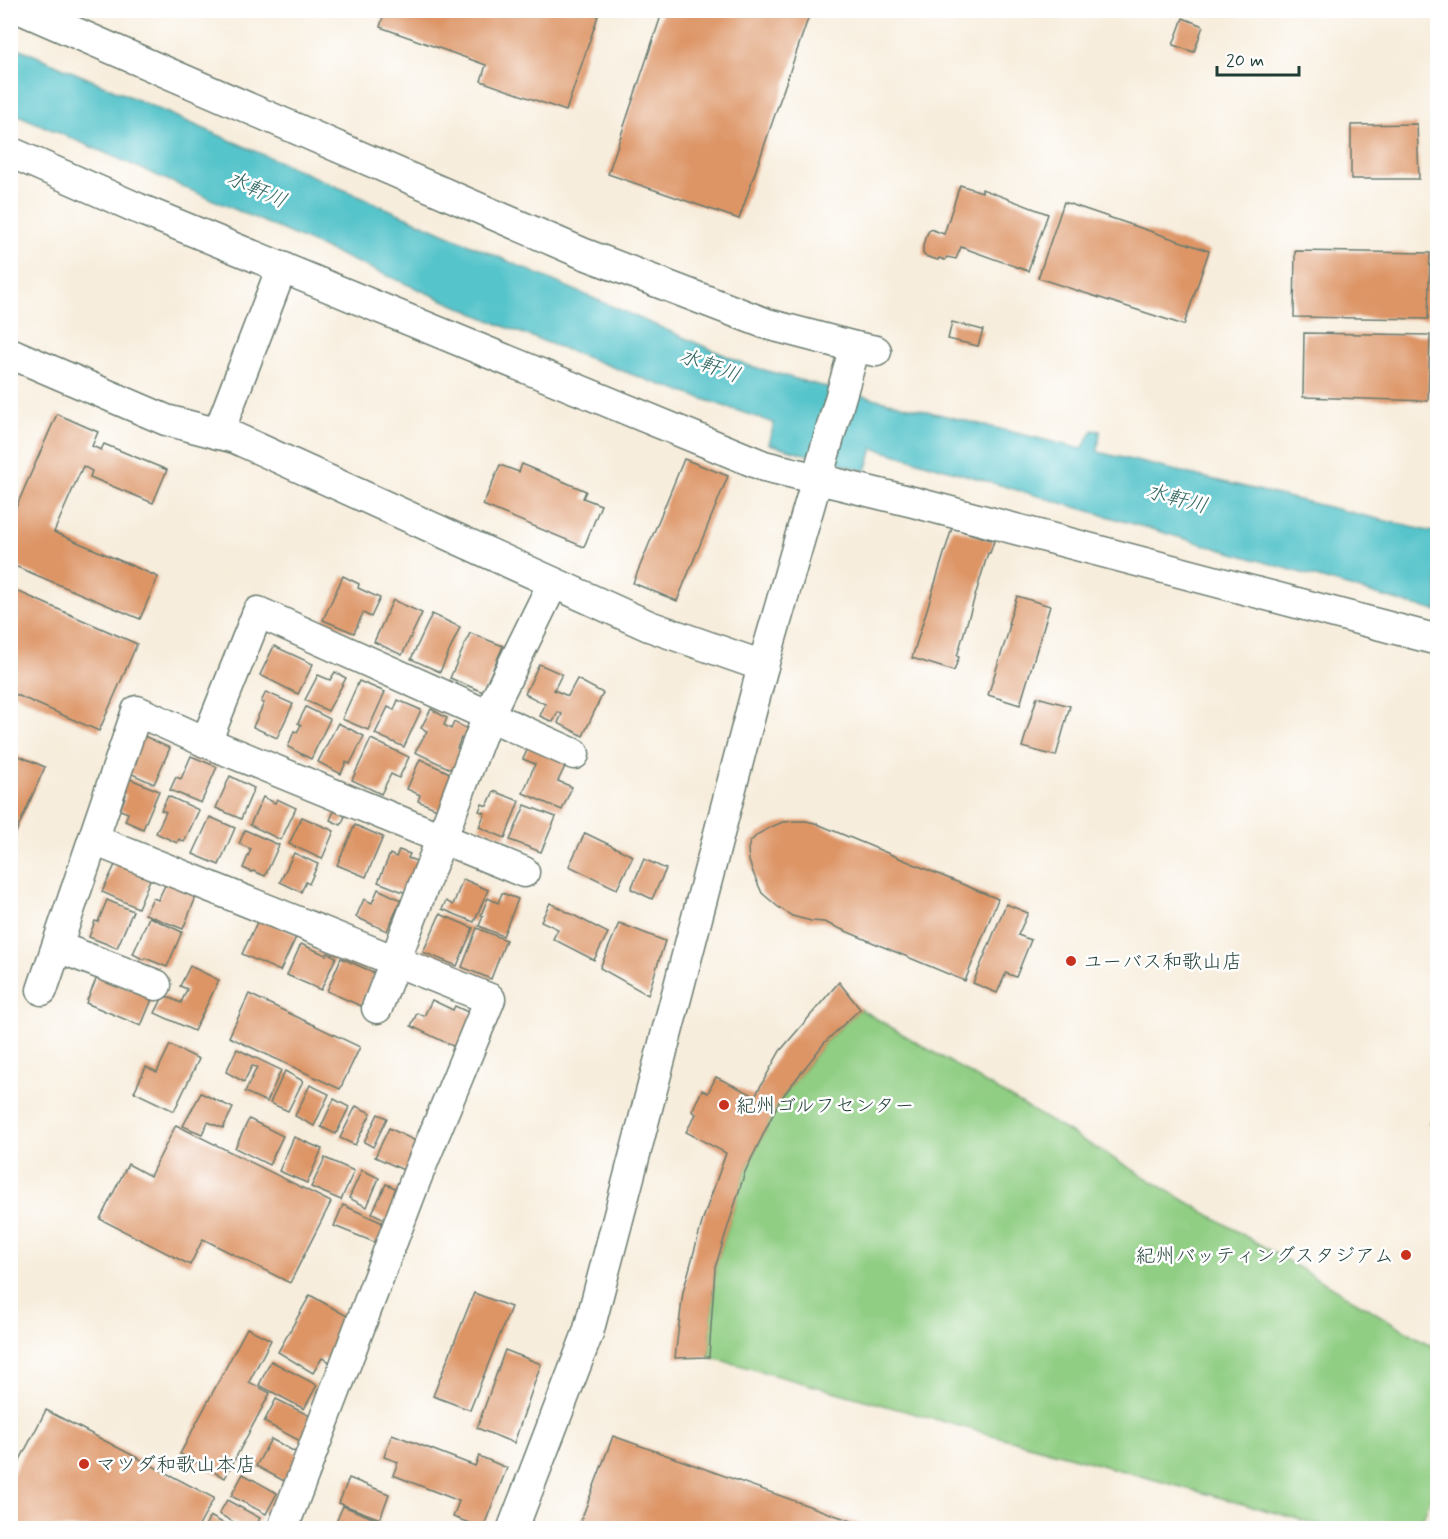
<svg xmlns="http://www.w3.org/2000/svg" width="1448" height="1539" font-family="Mynerve,'Klee One',sans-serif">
	<rect width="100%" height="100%" fill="#fff"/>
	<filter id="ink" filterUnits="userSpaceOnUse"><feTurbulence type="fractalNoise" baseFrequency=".0167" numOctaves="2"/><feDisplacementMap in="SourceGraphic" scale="12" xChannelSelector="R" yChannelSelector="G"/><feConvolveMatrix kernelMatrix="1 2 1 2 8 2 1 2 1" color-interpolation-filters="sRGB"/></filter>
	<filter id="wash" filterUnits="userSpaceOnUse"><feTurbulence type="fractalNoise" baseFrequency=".008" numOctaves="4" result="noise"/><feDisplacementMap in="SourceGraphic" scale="24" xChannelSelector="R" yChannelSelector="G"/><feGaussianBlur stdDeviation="1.35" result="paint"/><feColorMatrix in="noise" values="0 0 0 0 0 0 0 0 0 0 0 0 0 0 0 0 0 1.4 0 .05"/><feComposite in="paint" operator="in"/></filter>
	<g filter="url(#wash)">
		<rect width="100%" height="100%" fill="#f7eddc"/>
		<path fill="#90ce83" stroke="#58865c" stroke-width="1.5" d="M860 1009 1437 1349V1482L1419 1528H1330L709 1357 715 1268 745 1172 780 1100 825 1042Z"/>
		<path fill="#56c4cb" stroke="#3a8080" stroke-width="1.5" d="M11 45 747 365 810 383 1082 449 1093 430 1100 431 1098 452 1437 533V611L1412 605 873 448 866 471 769 444 774 423 647 380 503 326 11 112Z"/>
		<g id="blocks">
			<g fill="#dd9566">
				<path d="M385 10H600L566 111 481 81 486 65 380 27Z"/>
				<path d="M663 10H811L739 219 608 174Z"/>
				<path d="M1183 18 1203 26 1194 52 1173 45Z"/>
				<path d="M1417 124 1419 179H1351V125Z"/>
				<path d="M960 185 982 192V189L1048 214 1028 271 961 247 956 259 947 257 945 260 939 258 938 260 925 256 923 253V246L925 238 930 229 944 234Z"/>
				<path d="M1064 202 1209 251 1184 325 1038 278Z"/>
				<path d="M1295 251 1430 253 1428 319 1294 317Z"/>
				<path d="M952 322 983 330 978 346 948 339Z"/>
				<path d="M1304 333 1430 335 1428 401 1303 397Z"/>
				<path d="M57 414 98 432 92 446 101 450 104 444 167 470 153 503 90 477 92 471 83 466 54 532 158 577 140 619 10 564V521Z"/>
				<path d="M684 459 728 476 677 601 633 583Z"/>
				<path d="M522 464 586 491 583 498 601 505 584 547 483 505 500 465 519 472Z"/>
				<path d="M952 528 994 541 990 553H988L957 656 959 657 954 671 912 658Z"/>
				<path d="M343 576 359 584 358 588 380 598 371 617 363 613 354 633 323 620Z"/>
				<path d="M10 588 137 644 99 731 10 692Z"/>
				<path d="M1017 596 1050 606 1020 705 988 695 1007 636 1010 624H1008Z"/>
				<path d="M393 600 422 613 402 655 374 642Z"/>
				<path d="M432 614 460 627 440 672 411 659Z"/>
				<path d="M470 633 503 646 483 692 450 678Z"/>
				<path d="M274 646 313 664 298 694 260 675Z"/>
				<path d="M539 664 562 674 554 690 568 696 577 679 603 693 583 736 558 723 562 714 558 712 553 722 540 716 545 704 525 694Z"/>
				<path d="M335 672 346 678 328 711 305 700 318 675 330 680Z"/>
				<path d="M359 681 385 692 368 730 342 719Z"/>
				<path d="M266 692 293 704 277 738 253 727 264 703 261 702Z"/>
				<path d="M1037 697 1070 706 1056 756 1022 747Z"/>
				<path d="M398 700 421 710 404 747 375 734 388 707 394 710Z"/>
				<path d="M306 707 330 719 311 759 288 747 294 731 297 732 301 725 298 723Z"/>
				<path d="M431 709 447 718 444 725 451 729 454 722 473 732 469 742 461 738 457 748 469 754 459 773 415 752 427 731 421 728Z"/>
				<path d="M338 723 364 736 350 764 346 762 341 774 318 762Z"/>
				<path d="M140 734 170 748 154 784 121 769Z"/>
				<path d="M371 739 409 757 399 778 391 774 381 794 352 780Z"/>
				<path d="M530 744 568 760 558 781 572 787 562 810 523 793 535 764 523 759Z"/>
				<path d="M10 752 45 767 10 846Z"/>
				<path d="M191 756 217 767 201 803 170 790 176 777 181 779Z"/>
				<path d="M420 759 458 777 444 812 418 801 420 795 407 789Z"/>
				<path d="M230 776 254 788 241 819 216 808Z"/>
				<path d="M128 778 159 791 143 829 125 821 128 813 120 810 126 795 121 793Z"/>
				<path d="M494 791 519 801 505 838 479 827 485 813 479 811 482 804 487 806Z"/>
				<path d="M168 796 199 810 184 842 179 839 177 843 156 833 166 812 161 810Z"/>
				<path d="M263 797 275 803 277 799 296 808 281 840 250 825Z"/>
				<path d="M525 805 556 817 541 852 510 840Z"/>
				<path d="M334 811 345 816 341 825 330 820Z"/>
				<path d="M210 817 235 828 219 865 193 854Z"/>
				<path d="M302 817 334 831 322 859 289 844Z"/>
				<path d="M796 821H806L815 823 998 899 965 981 824 922 811 921 792 916 777 906 762 893 754 875 749 861 748 849 750 842 758 834 771 827 783 822Z"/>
				<path d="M355 825 383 837 366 877 337 865Z"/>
				<path d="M245 830 279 845 265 876 253 871 252 872 243 868 251 849 239 844Z"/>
				<path d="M585 833 633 856 617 889 569 866Z"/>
				<path d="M399 850 410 854 408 858 419 862 406 893 378 882 390 854 396 857Z"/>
				<path d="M294 853 318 864 309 884 306 882 301 892 280 882Z"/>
				<path d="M644 859 666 869 652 899 631 889Z"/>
				<path d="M117 861 152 875 138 908 102 892Z"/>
				<path d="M168 879 198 892 183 929 145 914 153 898 158 900Z"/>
				<path d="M463 879 488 890 474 922 442 909 446 901 453 905Z"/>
				<path d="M378 889 401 900 387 931 356 917 364 899 372 903Z"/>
				<path d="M502 893 518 899 503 936 479 926 483 916 481 915 488 898 498 903Z"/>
				<path d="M107 900 133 911 117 948 89 937 95 921 98 922Z"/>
				<path d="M550 903 608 933 594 960 553 939 558 929 541 921Z"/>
				<path d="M1006 904 1028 913 1018 935 1031 940 1016 977 1006 973 997 993 973 983Z"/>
				<path d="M440 914 473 928 457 966 423 952Z"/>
				<path d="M149 917 182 932 167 967 145 958 144 960 133 954Z"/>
				<path d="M259 918 297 935 280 971 242 954Z"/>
				<path d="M619 923 665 941 648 995 600 968Z"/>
				<path d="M477 928 506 940 491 979 462 967Z"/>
				<path d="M301 944 326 955 328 953 336 957 321 990 287 975Z"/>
				<path d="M341 958 375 973 361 1006 327 991Z"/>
				<path d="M190 966 219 980 194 1031 155 1013 164 995 181 1003 187 989 180 986Z"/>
				<path d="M98 975 153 997 141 1026 86 1003Z"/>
				<path d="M839 982 860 1009 825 1042 780 1100 745 1172 715 1268 709 1357 675 1358 683 1292 703 1219 726 1153 686 1132 696 1114 692 1111 702 1090 708 1093 716 1077 755 1096 780 1051Z"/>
				<path d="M249 994 360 1047 340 1089 229 1037Z"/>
				<path d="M432 1000 453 1010 455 1006 474 1015 461 1050 411 1026 417 1013 424 1016Z"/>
				<path d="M170 1045 199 1059 174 1111 134 1092 146 1067 157 1072Z"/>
				<path d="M237 1049 281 1070 267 1102 245 1092 257 1067 252 1066 244 1082 226 1072Z"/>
				<path d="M285 1071 303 1081 288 1111 270 1103Z"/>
				<path d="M310 1085 329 1094 314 1126 295 1116Z"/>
				<path d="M201 1093 233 1108 223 1128 208 1122 202 1134 183 1126Z"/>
				<path d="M334 1099 349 1107 336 1134 321 1127Z"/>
				<path d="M1438 1101V1126L1429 1124Z"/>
				<path d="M356 1106 371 1113 355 1145 340 1138Z"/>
				<path d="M378 1114 387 1118 373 1147 364 1142Z"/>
				<path d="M249 1119 283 1136 269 1165 235 1148Z"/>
				<path d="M176 1125 331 1202 290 1283 203 1239 190 1265 100 1219 128 1164 150 1176Z"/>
				<path d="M389 1128 424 1145 410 1173 375 1157Z"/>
				<path d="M294 1137 322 1149 307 1183 279 1171Z"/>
				<path d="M325 1158 354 1171 341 1200 311 1187Z"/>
				<path d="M362 1170 379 1178 367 1207 349 1198Z"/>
				<path d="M386 1184 409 1194 395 1224 372 1213Z"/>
				<path d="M343 1205 387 1225 379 1244 334 1226Z"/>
				<path d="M474 1293 511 1307 470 1410 433 1396Z"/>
				<path d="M310 1295 354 1320 330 1362 322 1358 313 1373 278 1352Z"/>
				<path d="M247 1328 271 1340 249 1382 270 1393 225 1478 180 1454Z"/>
				<path d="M505 1350 541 1364 514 1443 477 1428Z"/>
				<path d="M271 1361 317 1385 304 1409 259 1385Z"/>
				<path d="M276 1399 316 1419 304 1443 264 1422Z"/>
				<path d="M46 1410 214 1498 198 1528H10V1479Z"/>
				<path d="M392 1434 475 1466 479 1456 507 1468 483 1528 453 1517 459 1501 393 1475 398 1462 384 1457Z"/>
				<path d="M613 1436 837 1516 873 1528H578Z"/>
				<path d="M271 1439 299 1454 284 1481 256 1466Z"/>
				<path d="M243 1474 277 1493 266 1514 231 1496Z"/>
				<path d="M349 1478 389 1494 380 1519 339 1503Z"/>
				<path d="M227 1500 260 1518 255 1528H244L219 1514Z"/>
				<path d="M343 1506 380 1521 377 1528H338L334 1527Z"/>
				<path d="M210 1516 232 1528H204Z"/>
			</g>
		</g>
	</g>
	<g filter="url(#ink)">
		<use href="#blocks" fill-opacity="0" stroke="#6b7b6f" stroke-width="1.5"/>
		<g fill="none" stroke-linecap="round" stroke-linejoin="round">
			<defs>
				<g id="minor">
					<path d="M23 10 582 253 767 324 855 347 876 351"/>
					<path d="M10 152 137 208 764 466 913 502 1438 640"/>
					<path d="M10 353 166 420 235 438 649 626 763 666"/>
					<path d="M218 434 282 267"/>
					<path d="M206 742 258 612 574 754"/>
					<path d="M94 840 490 999 417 1176 283 1528"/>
					<path d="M58 947 156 985"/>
					<path d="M42 990 137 711 206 742 524 872"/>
					<path d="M377 1008 488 716 553 583"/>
					<path d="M513 1528 588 1333 763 666 855 347"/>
				</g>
			</defs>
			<use href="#minor" stroke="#6b7b6f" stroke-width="33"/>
			<use href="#minor" stroke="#fff" stroke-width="30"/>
		</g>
	</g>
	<g fill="#c8321e" stroke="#fff" stroke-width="2">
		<circle cx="1071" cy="961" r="6"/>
		<circle cx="724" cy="1105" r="6"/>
		<circle cx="1406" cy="1255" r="6"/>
		<circle cx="84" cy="1464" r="6"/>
	</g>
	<g text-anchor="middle" stroke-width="5" stroke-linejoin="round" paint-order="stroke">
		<g font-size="20" fill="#1f3d34" stroke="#fff" text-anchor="start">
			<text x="1083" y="968">ユーバス和歌山店</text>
			<text x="736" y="1112">紀州ゴルフセンター</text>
			<text x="1394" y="1262" text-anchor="end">紀州バッティングスタジアム</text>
			<text x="96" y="1471">マツダ和歌山本店</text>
		</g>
		<g font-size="21" font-style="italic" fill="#306661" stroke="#fff">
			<text transform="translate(257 189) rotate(24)" y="7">水軒川</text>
			<text transform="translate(710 365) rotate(20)" y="7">水軒川</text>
			<text transform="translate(1177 498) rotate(15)" y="7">水軒川</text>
		</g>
	</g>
	<rect width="1448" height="1539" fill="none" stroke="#fff" stroke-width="36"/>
	<path d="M1217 66v9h82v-9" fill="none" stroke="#1f3d34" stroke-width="3"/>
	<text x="1226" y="66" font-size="18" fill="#1f3d34" stroke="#ffffff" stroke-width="4.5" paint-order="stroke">20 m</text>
</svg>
